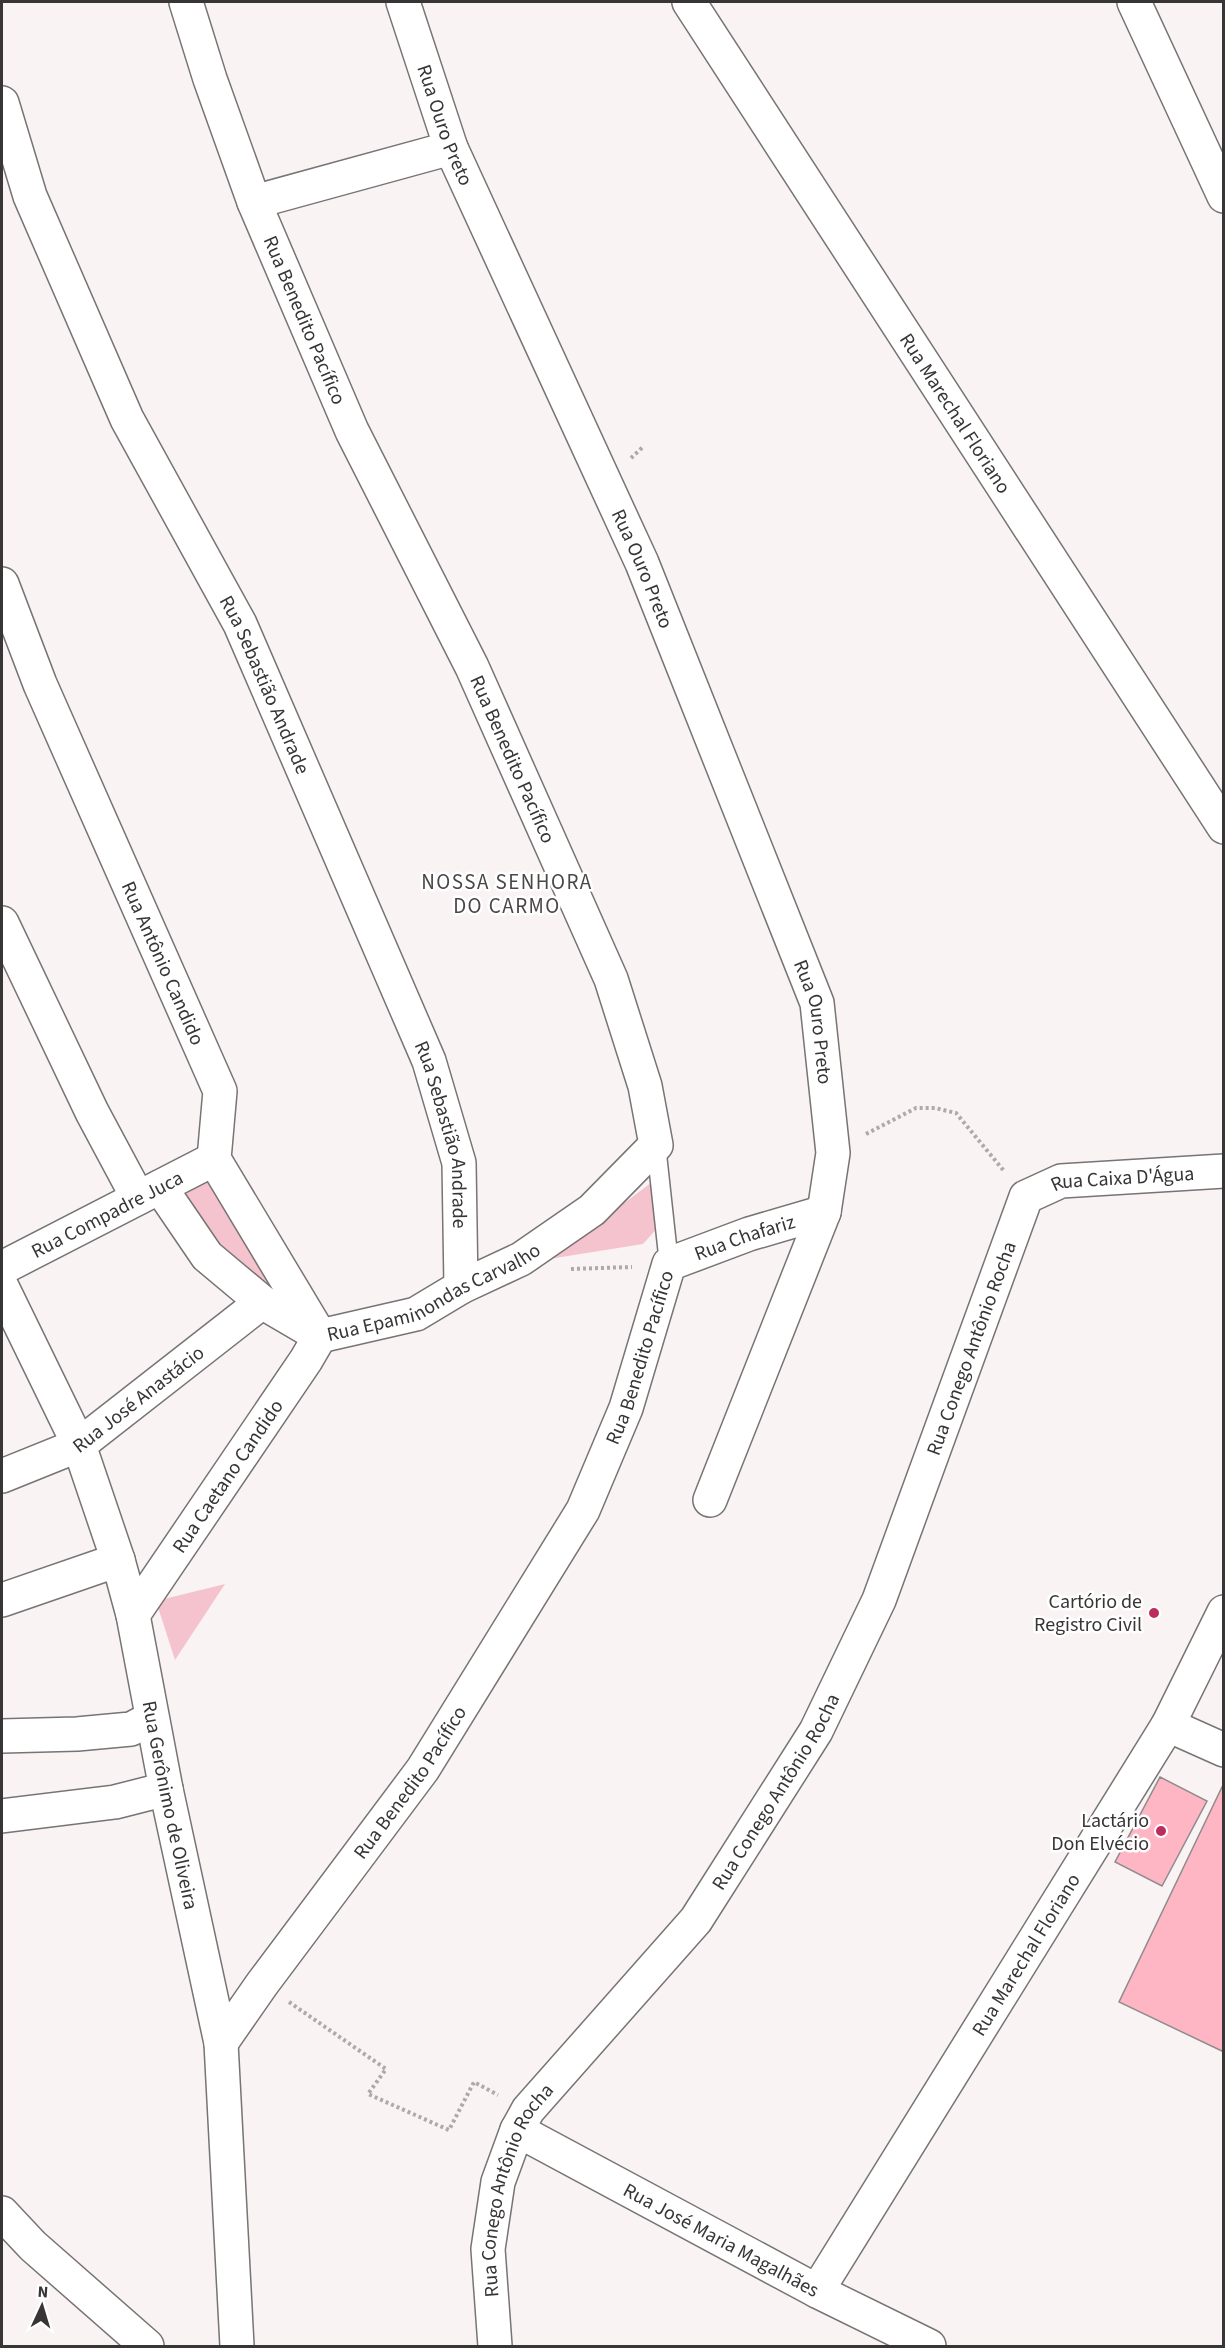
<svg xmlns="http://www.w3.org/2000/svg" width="1225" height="2348" font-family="'Source Sans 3',sans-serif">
	<rect width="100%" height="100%" fill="#f9f3f4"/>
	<g fill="#f5c3cd">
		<path d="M209 1178 273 1287C228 1265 211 1236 186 1194Z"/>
		<path d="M655 1180 661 1224 643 1244 549 1259Z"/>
		<path d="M225 1584 175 1660 156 1601Z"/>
	</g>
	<g fill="#feb6c5" stroke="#908b8c" stroke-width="1.5">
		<path d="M1160 1777 1207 1801 1162 1886 1115 1862Z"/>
		<path d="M1222 1787 1224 1788V2052L1119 2002Z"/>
	</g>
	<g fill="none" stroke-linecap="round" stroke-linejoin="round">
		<defs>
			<path id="service" d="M656 1145 669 1264"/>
			<g id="minor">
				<path id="s1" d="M403 2 451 148 642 563 817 1003 833 1153 824 1212 710 1500"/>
				<path id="s2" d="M689 2 1224 827"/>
				<path id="s3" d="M2 103 30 196 127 419 240 624 429 1061 459 1163 461 1287"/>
				<path d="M254 202 451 148"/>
				<path id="s4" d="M2 584 40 684 220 1091 214 1159 319 1334"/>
				<path d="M2 923 92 1112 138 1198"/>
				<path id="s5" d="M160 1187 207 1256 262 1302 320 1336 416 1314 461 1287 521 1259 592 1210 656 1145 645 1086 611 979 472 667 352 431 254 202 210 79 186 2"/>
				<path id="s6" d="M2 1268 214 1159"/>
				<path id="s7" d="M2 1287 79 1445 118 1560 133 1615 166 1789 221 2043 237 2346"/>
				<path id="s8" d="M2 1476 79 1445 262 1302"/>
				<path d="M2 1600 118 1560"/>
				<path id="s9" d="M133 1615 306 1360 320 1336"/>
				<path d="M1168 1725 1224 1750"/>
				<path d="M2 1736 77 1734 131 1729 152 1718"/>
				<path d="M2 1816 115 1802 166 1789"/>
				<path id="s10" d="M221 2043 262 1984 423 1769 583 1510 626 1408 669 1264 749 1234 824 1212"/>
				<path id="s11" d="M517 2130 817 2291 929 2346"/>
				<path d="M2 2213 33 2246 147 2346"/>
				<path id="s12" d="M817 2291 1168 1725 1224 1612"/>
				<path id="s13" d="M495 2346 488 2249 498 2182 517 2130 528 2110 696 1920 816 1731 879 1600 1026 1197 1061 1181 1224 1171"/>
			</g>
			<path id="secondary" d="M1134 2 1224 196"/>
		</defs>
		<use href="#service" stroke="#787374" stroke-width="21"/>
		<use href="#minor" stroke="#787374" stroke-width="36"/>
		<use href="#secondary" stroke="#787374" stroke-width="36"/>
		<g stroke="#aea9aa" stroke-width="4" stroke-dasharray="3 3" stroke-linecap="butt">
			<path d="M631 458 644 446"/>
			<path d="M866 1134 916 1108H935L956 1113 1004 1171"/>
			<path d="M571 1269 632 1267"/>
			<path d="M289 2002 386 2069 368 2094 449 2130 474 2082 498 2095"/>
		</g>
		<use href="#service" stroke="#fff" stroke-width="18"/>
		<use href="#minor" stroke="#fff" stroke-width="33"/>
		<use href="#secondary" stroke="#fff" stroke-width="33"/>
	</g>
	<g fill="#bb2d5e" stroke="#fff" stroke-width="2">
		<circle cx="1154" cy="1613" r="6"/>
		<circle cx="1161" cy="1831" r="6"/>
	</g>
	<g text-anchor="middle" stroke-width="5" stroke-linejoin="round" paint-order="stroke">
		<g font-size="20" fill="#373535" stroke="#fff">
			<text dy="7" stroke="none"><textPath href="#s1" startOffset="130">Rua Ouro Preto</textPath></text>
			<text transform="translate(305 320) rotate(67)" y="7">Rua Benedito Pacífico</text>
			<text dy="7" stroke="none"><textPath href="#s2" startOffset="490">Rua Marechal Floriano</textPath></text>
			<text dy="7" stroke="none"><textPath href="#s1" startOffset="616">Rua Ouro Preto</textPath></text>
			<text dy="7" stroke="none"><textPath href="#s3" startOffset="640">Rua Sebastião Andrade</textPath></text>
			<text transform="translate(513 759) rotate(66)" y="7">Rua Benedito Pacífico</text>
			<text dy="7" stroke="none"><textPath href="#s4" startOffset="412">Rua Antônio Candido</textPath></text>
			<text dy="7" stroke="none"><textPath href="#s1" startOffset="1102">Rua Ouro Preto</textPath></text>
			<text dy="7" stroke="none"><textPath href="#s3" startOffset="1126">Rua Sebastião Andrade</textPath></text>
			<text dy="7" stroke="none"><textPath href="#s13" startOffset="1395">Rua Caixa D'Água</textPath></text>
			<text dy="7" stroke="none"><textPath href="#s6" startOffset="118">Rua Compadre Juca</textPath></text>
			<text dy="7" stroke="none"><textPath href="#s10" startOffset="986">Rua Chafariz</textPath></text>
			<text dy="7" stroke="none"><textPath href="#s5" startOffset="345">Rua Epaminondas Carvalho</textPath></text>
			<text dy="7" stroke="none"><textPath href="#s13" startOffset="1134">Rua Conego Antônio Rocha</textPath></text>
			<text dy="7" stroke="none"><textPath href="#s10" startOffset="808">Rua Benedito Pacífico</textPath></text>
			<text dy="7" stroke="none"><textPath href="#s8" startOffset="158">Rua José Anastácio</textPath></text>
			<text dy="7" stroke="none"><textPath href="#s9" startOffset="168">Rua Caetano Candido</textPath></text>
			<text dy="7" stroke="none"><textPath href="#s10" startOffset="322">Rua Benedito Pacífico</textPath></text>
			<text dy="7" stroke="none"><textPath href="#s13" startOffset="648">Rua Conego Antônio Rocha</textPath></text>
			<text dy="7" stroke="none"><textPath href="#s7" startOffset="548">Rua Gerônimo de Oliveira</textPath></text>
			<text dy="7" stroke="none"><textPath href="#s12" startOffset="396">Rua Marechal Floriano</textPath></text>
			<text dy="7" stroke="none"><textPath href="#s13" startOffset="162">Rua Conego Antônio Rocha</textPath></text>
			<text dy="7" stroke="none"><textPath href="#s11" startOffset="232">Rua José Maria Magalhães</textPath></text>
		</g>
		<g font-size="20" fill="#373535" stroke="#fff" text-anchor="end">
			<text x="1142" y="1608">Cartório de<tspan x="1142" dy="23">Registro Civil</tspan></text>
			<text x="1149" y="1827">Lactário<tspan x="1149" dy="23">Don Elvécio</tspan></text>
		</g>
		<g font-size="21" letter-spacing="1.5" fill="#4b4748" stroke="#fff">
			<text x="507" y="889">NOSSA SENHORA<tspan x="507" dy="24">DO CARMO</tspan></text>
		</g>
	</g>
	<rect width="1225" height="2348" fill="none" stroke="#373535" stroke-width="6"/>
	<g transform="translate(42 2306) rotate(4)" stroke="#ffffff" stroke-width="4.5" paint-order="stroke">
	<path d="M0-4.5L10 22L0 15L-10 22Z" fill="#373535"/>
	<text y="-9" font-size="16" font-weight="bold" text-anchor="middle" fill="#373535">N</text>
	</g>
</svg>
